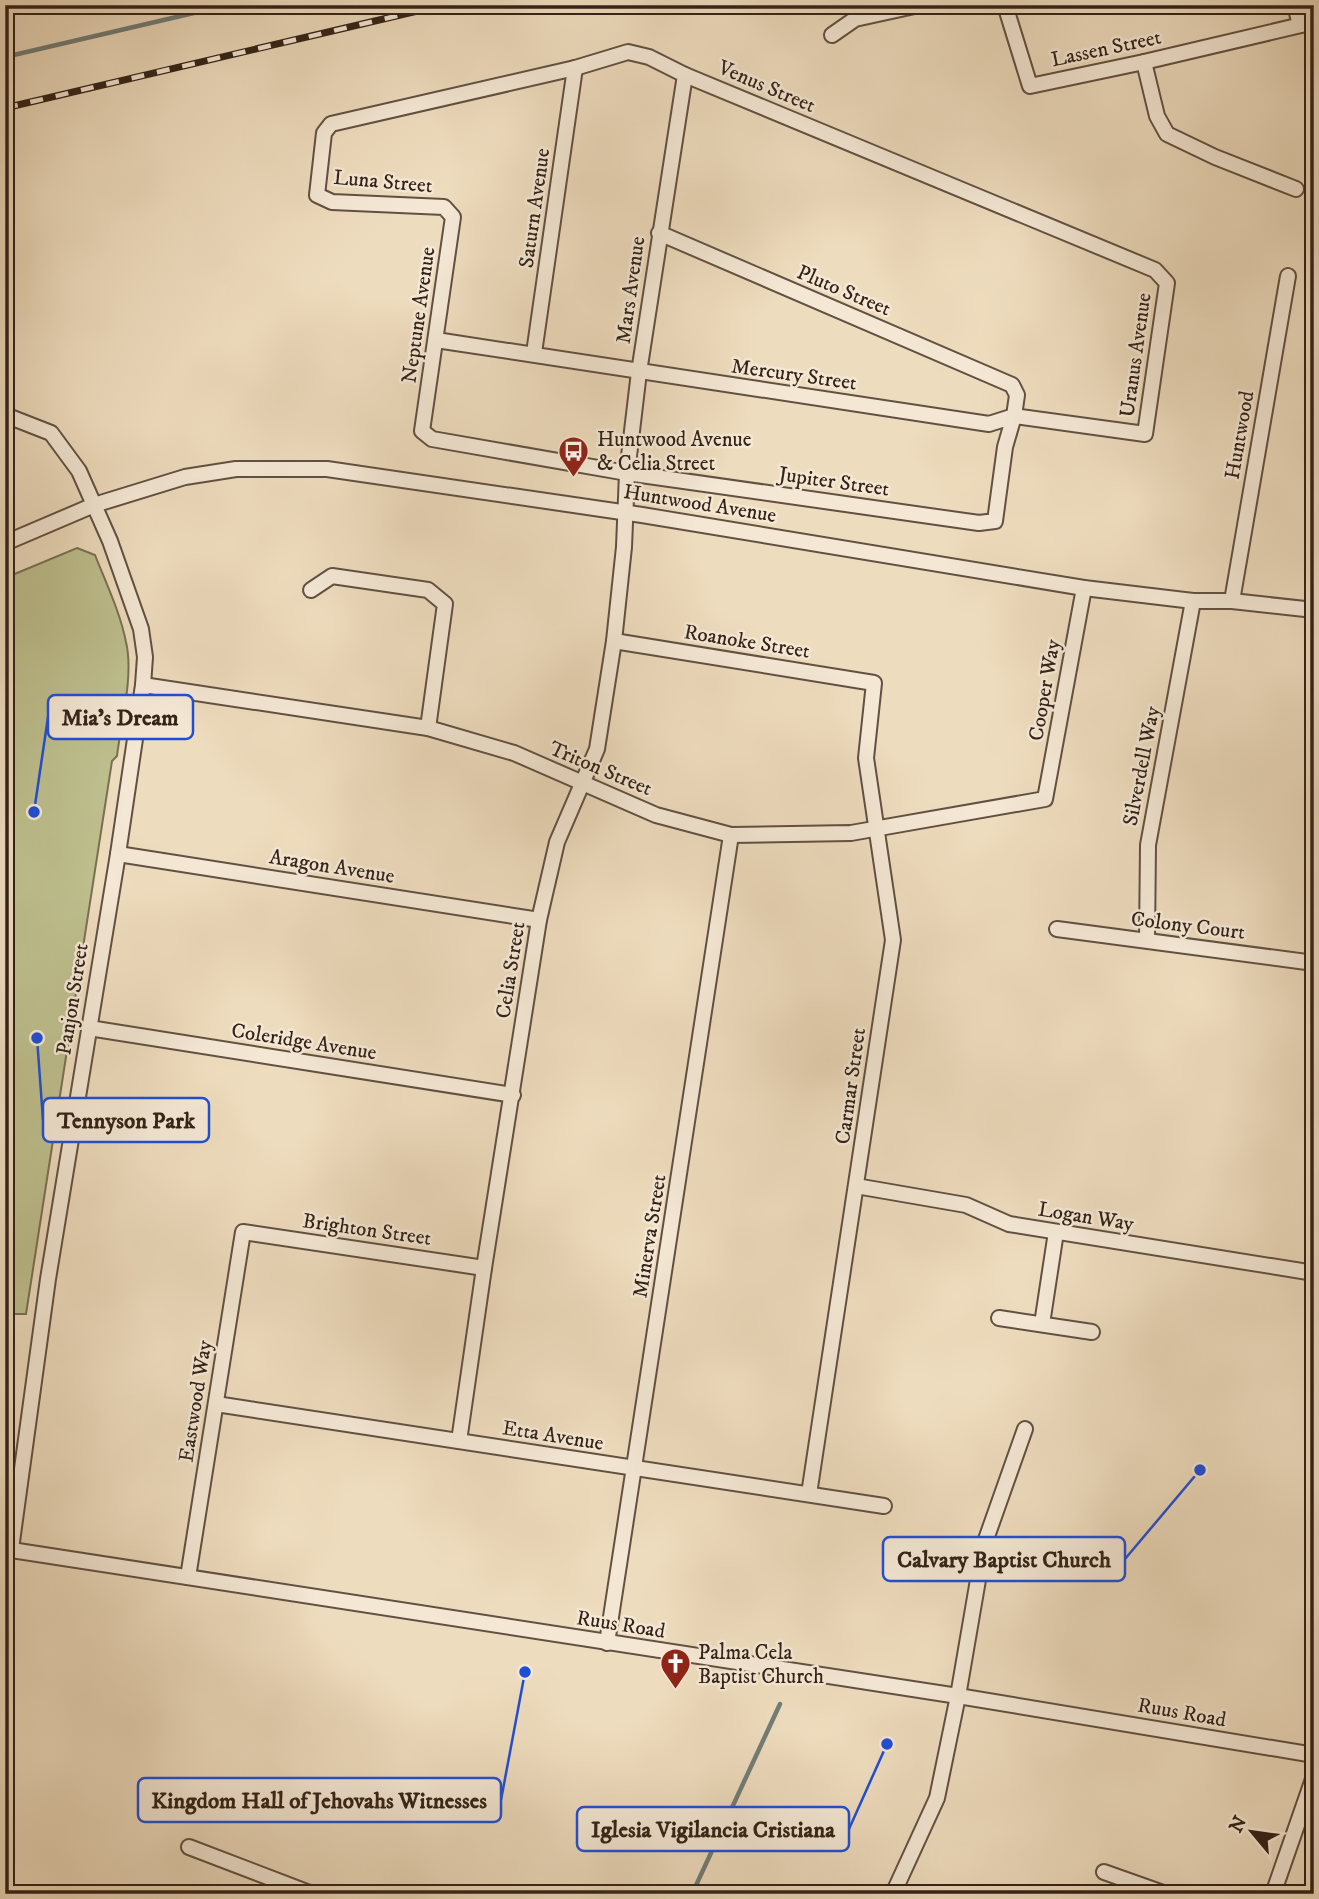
<svg xmlns="http://www.w3.org/2000/svg" width="1319" height="1899" font-family="'IM FELL DW Pica',serif">
	<rect width="100%" height="100%" fill="#eedcbe"/>
	<filter id="stains"><feTurbulence type="fractalNoise" baseFrequency=".00286" numOctaves="4"/><feColorMatrix values="0 0 0 0 .2 0 0 0 0 .09 0 0 0 0 .02 0 0 0 .5 -.17"/></filter>
	<radialGradient id="worn" r=".72"><stop offset=".6" stop-color="#630" stop-opacity="0"/><stop offset="1" stop-color="#630" stop-opacity=".3"/></radialGradient>
	<path fill="#bebf8e" stroke="#787053" stroke-width="2" d="M77 548 95 555C106 583 120 612 126 642 134 675 121 722 117 756L112 761 26 1314H5V578Z"/>
	<g fill="none" stroke-linecap="round" stroke-linejoin="round">
		<g stroke="#717d77" stroke-width="4.5">
			<path d="M5 57 228 5"/>
			<path d="M692 1894 780 1704"/>
		</g>
		<defs>
			<g id="minor">
				<path d="M1005 5 1030 86 1144 62 1314 22"/>
				<path d="M1295 5 1300 25"/>
				<path d="M832 35 855 19 919 5"/>
				<path d="M1144 62 1157 116 1167 134 1215 157 1296 189"/>
				<path d="M436 340 989 424 1014 416 1145 434 1167 283 1155 270 685 75 649 57 628 52 575 68 331 124 324 133 317 195 332 202 444 207 453 217 422 431 432 439 627 473 979 523 995 521 1005 447 1014 416 1017 395 1012 385 659 233"/>
				<path d="M534 353 575 68"/>
				<path d="M5 415 51 433 79 471 110 541 141 629 145 657 143 685 118 854 48 1279 11 1549"/>
				<path d="M5 543 94 505 185 477 236 469H327L642 515 1084 588 1193 601H1232L1314 610"/>
				<path d="M311 590 332 576 428 590 445 604 428 728"/>
				<path d="M1232 601 1288 276"/>
				<path d="M614 641 874 683 866 758 893 940 809 1494"/>
				<path d="M143 685 428 728 514 753 656 815 731 835 851 833 1045 799 1084 588"/>
				<path d="M118 854 539 920"/>
				<path d="M1057 929 1314 963"/>
				<path d="M1147 940 1148 845 1193 601"/>
				<path d="M89 1028 513 1095"/>
				<path d="M856 1186 966 1205 1009 1224 1314 1273"/>
				<path d="M999 1318 1092 1332"/>
				<path d="M1042 1324 1056 1232"/>
				<path d="M216 1404 884 1506"/>
				<path d="M459 1441 484 1268 539 920 557 842 597 749 614 641 624 547 627 473 639 372 685 75"/>
				<path d="M5 1549 958 1696 1314 1755"/>
				<path d="M188 1577 243 1232 484 1268"/>
				<path d="M607 1643 731 835"/>
				<path d="M189 1847 312 1894"/>
				<path d="M1104 1872 1166 1894"/>
				<path d="M893 1894 937 1798 958 1696 984 1545 1025 1429"/>
				<path d="M1273 1894 1314 1776"/>
			</g>
		</defs>
		<use href="#minor" stroke="#625042" stroke-width="18"/>
		<use href="#minor" stroke="#f4e8d5" stroke-width="14"/>
		<defs>
			<path id="rail" d="M5 108 443 5"/>
		</defs>
		<use href="#rail" stroke="#332218" stroke-width="7"/>
		<use href="#rail" stroke="#f4e8d5" stroke-width="4.5" stroke-dasharray="13" stroke-linecap="butt"/>
	</g>
	<defs>
		<symbol id="bus-pin" viewBox="-11 -11 22 30"><path d="M0 17L-7.5 6A9.5 9.5 0 1 1 7.5 6Z" fill="#8f2418" stroke="#f4e8d5"/><path d="M-5-6H5V4H4V6H2V4H-2V6H-4V4H-5ZM-3.5-4V0h7V-4ZM-3.5 1.2v1.5H-2V1.2ZM2 1.2v1.5H3.5V1.2Z" fill="#fff"/></symbol>
		<symbol id="church-pin" viewBox="-11 -11 22 30"><path d="M0 17L-7.5 6A9.5 9.5 0 1 1 7.5 6Z" fill="#8f2418" stroke="#f4e8d5"/><path d="M-1.2-6h2.4v3.5h3.3v2.4h-3.3V6h-2.4V-.1h-3.3v-2.4h3.3Z" fill="#fff"/></symbol>
	</defs>
	<g fill-rule="evenodd">
		<use href="#bus-pin" x="556" y="434" width="35" height="47"/>
		<use href="#church-pin" x="658" y="1646" width="35" height="47"/>
	</g>
	<g text-anchor="middle" stroke-width="5" stroke-linejoin="round" paint-order="stroke">
		<g font-size="21" fill="#332218" stroke="#f4e8d5">
			<text transform="translate(1106 48) rotate(-12)" y="7">Lassen Street</text>
			<text transform="translate(767 86) rotate(23)" y="7">Venus Street</text>
			<text transform="translate(383 181) rotate(5)" y="7">Luna Street</text>
			<text transform="translate(534 208) rotate(-82)" y="7">Saturn Avenue</text>
			<text transform="translate(630 290) rotate(-82)" y="7">Mars Avenue</text>
			<text transform="translate(844 290) rotate(23)" y="7">Pluto Street</text>
			<text transform="translate(418 315) rotate(-82)" y="7">Neptune Avenue</text>
			<text transform="translate(1135 355) rotate(-82)" y="7">Uranus Avenue</text>
			<text transform="translate(794 374) rotate(8)" y="7">Mercury Street</text>
			<text transform="translate(1239 435) rotate(-80)" y="7">Huntwood</text>
			<text transform="translate(834 481) rotate(8)" y="7">Jupiter Street</text>
			<text transform="translate(700 503) rotate(9)" y="7">Huntwood Avenue</text>
			<text transform="translate(747 641) rotate(9)" y="7">Roanoke Street</text>
			<text transform="translate(1044 690) rotate(-80)" y="7">Cooper Way</text>
			<text transform="translate(1141 766) rotate(-79)" y="7">Silverdell Way</text>
			<text transform="translate(601 768) rotate(23)" y="7">Triton Street</text>
			<text transform="translate(332 866) rotate(9)" y="7">Aragon Avenue</text>
			<text transform="translate(1188 925) rotate(7)" y="7">Colony Court</text>
			<text transform="translate(510 970) rotate(-81)" y="7">Celia Street</text>
			<text transform="translate(72 999) rotate(-81)" y="7">Panjon Street</text>
			<text transform="translate(304 1041) rotate(9)" y="7">Coleridge Avenue</text>
			<text transform="translate(850 1086) rotate(-82)" y="7">Carmar Street</text>
			<text transform="translate(1086 1216) rotate(9)" y="7">Logan Way</text>
			<text transform="translate(367 1229) rotate(8)" y="7">Brighton Street</text>
			<text transform="translate(649 1236) rotate(-81)" y="7">Minerva Street</text>
			<text transform="translate(195 1401) rotate(-81)" y="7">Eastwood Way</text>
			<text transform="translate(553 1435) rotate(9)" y="7">Etta Avenue</text>
			<text transform="translate(621 1624) rotate(9)" y="7">Ruus Road</text>
			<text transform="translate(1182 1712) rotate(10)" y="7">Ruus Road</text>
		</g>
		<g font-size="21" fill="#332218" stroke="#f4e8d5" text-anchor="start">
			<text x="597" y="446">Huntwood Avenue<tspan x="597" dy="24">&amp; Celia Street</tspan></text>
			<text x="698" y="1659">Palma Cela<tspan x="698" dy="24">Baptist Church</tspan></text>
		</g>
	</g>
	<path fill="none" stroke="#1d4ed8" stroke-width="2.5" d="M34 812L48 717M37 1038L43 1120M1200 1470L1125 1559M525 1672L501 1800M887 1744L849 1829"/>
	<g fill="#1d4ed8" stroke="#f4e8d5" stroke-width="2.5">
		<circle cx="34" cy="812" r="7"/>
		<circle cx="37" cy="1038" r="7"/>
		<circle cx="1200" cy="1470" r="7"/>
		<circle cx="525" cy="1672" r="7"/>
		<circle cx="887" cy="1744" r="7"/>
	</g>
	<g fill="#f4e8d5" stroke="#1d4ed8" stroke-width="2.5">
		<rect x="48" y="695" width="145" height="44" rx="7"/>
		<rect x="43" y="1098" width="166" height="44" rx="7"/>
		<rect x="883" y="1537" width="242" height="44" rx="7"/>
		<rect x="138" y="1778" width="363" height="44" rx="7"/>
		<rect x="577" y="1807" width="272" height="44" rx="7"/>
	</g>
	<g font-size="23" text-anchor="middle" font-weight="bold" fill="#332218">
		<text x="120" y="725">Mia's Dream</text>
		<text x="126" y="1128">Tennyson Park</text>
		<text x="1004" y="1567">Calvary Baptist Church</text>
		<text x="319" y="1808">Kingdom Hall of Jehovahs Witnesses</text>
		<text x="713" y="1837">Iglesia Vigilancia Cristiana</text>
	</g>
	<rect width="1319" height="1899" fill="none" stroke="#eedcbe" stroke-width="28"/>
	<rect x="7" y="7" width="1305" height="1885" fill="none" stroke="#332218" stroke-width="3.5"/>
	<rect x="14" y="14" width="1291" height="1871" fill="none" stroke="#332218" stroke-width="2"/>
	<g transform="translate(1252 1832) rotate(299)" stroke="#f4e8d5" stroke-width="5" paint-order="stroke">
	<path d="M0-5L12 26L0 18L-12 26Z" fill="#332218"/>
	<text y="-10" font-size="19" font-weight="bold" text-anchor="middle" fill="#332218">N</text>
	</g>
	<rect width="100%" height="100%" filter="url(#stains)"/>
	<rect width="100%" height="100%" fill="url(#worn)"/>
</svg>
